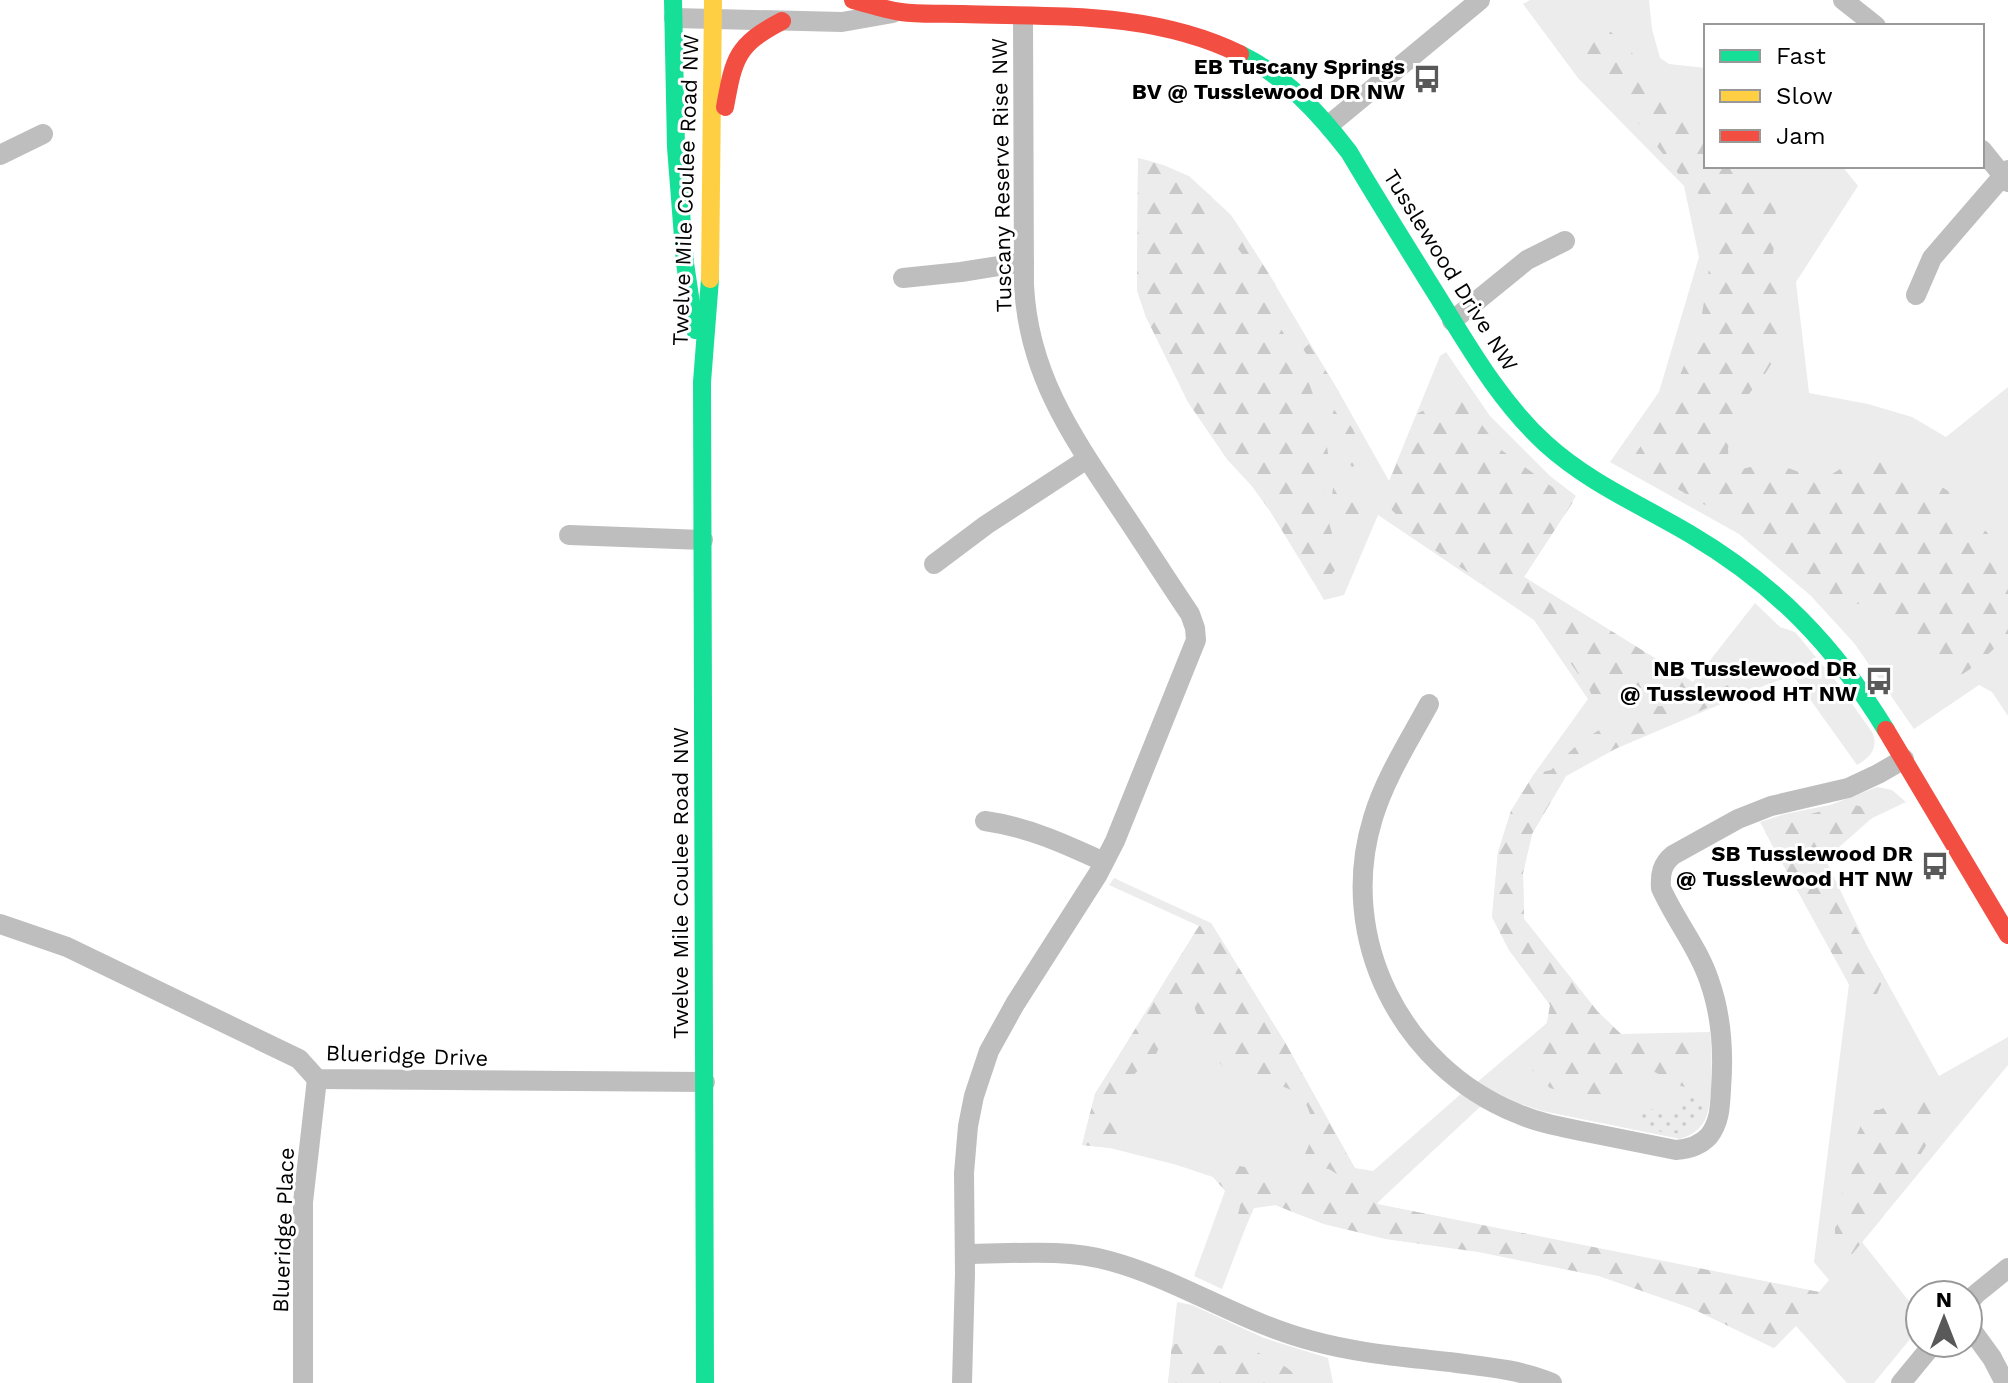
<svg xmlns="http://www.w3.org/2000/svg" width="2008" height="1383" font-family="'Work Sans',sans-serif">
	<defs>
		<pattern id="forest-firs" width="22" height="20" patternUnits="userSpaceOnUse" patternTransform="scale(2)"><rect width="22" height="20" fill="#ececec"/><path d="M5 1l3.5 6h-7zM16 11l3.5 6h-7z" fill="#c9c9c9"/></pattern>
		<pattern id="garden-dots" width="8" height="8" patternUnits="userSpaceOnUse" patternTransform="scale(2)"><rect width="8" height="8" fill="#ececec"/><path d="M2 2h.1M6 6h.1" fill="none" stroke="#c9c9c9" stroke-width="1.8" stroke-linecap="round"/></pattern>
	</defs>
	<rect width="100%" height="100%" fill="#fff"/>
	<g fill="#ececec">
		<path d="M1530 0H1649L1652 29 1660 58 1669 64 1706 68V166H1842L1858 186 1796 282 1809 393 1868 404 1912 417 1946 437 2008 387V716L1992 692 1979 685 1914 729 1854 643 1811 596 1739 534 1610 462 1659 392 1699 257 1684 186 1578 78 1523 4Z"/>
		<path d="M1138 158 1163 165 1189 176 1231 215 1264 266 1339 392 1389 481 1440 356 1446 352 1490 416 1550 476 1576 496 1524 577 1693 682 1755 603 1780 627 1795 632 1835 680 1872 732C1879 747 1871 757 1857 765L1792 674 1615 749 1566 776 1532 834 1523 873 1524 919 1598 1012 1621 1034 1710 1032C1712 1053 1714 1102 1705 1120 1699 1131 1691 1135 1680 1139L1542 1111 1521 1104 1475 1084 1547 1023 1550 1005 1509 950 1492 917 1498 852 1511 811 1534 774 1588 699 1534 620 1378 515 1344 595 1324 600 1294 548 1270 511 1252 486 1227 459 1188 402 1146 317 1137 290Z"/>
		<path d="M1877 787 1892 790 1906 802 1818 844 1867 946 1939 1076 2008 1037V1065L1862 1242 1920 1315V1327L1874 1383H1847L1796 1326 1774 1348 1691 1308 1599 1276 1479 1252 1386 1239 1324 1224 1275 1205 1253 1208 1222 1289 1194 1276 1225 1191 1213 1177 1177 1165 1110 1148 1082 1145 1095 1094 1199 926 1109 885 1114 878 1211 923 1286 1044 1355 1168 1373 1171 1462 1093 1482 1105 1376 1204 1819 1292 1829 1280 1814 1262 1849 984 1760 822 1785 814 1830 805Z"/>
		<path d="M1177 1302 1192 1305 1264 1338 1328 1358 1333 1383H1168Z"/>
	</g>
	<g fill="url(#forest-firs)">
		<path d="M1600 21 1635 56 1675 120 1698 126 1706 121V166H1754L1775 190 1776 223 1773 255 1777 293 1784 325 1781 348 1765 374 1744 400 1728 448 1729 472 1772 462 1796 471 1826 478 1851 462 1870 455 1930 479 1948 491 1961 514 1987 532 1997 555 2008 560V636C1989 652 1961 685 1935 682L1936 656 1907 624 1880 604H1834L1762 536 1696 500 1631 461 1668 404 1700 327 1718 211 1684 181 1645 131 1573 48 1583 29Z"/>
		<path d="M1138 158C1165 165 1184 171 1205 191 1210 195 1214 198 1216 205 1219 218 1208 223 1208 234L1217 236 1225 241 1228 251 1252 281 1303 365 1324 427 1328 453 1323 486 1324 504 1337 552 1335 570 1327 580 1314 583 1270 511 1252 486 1227 459 1188 402 1146 317 1137 290Z"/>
		<path d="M1235 221 1276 285 1269 291 1257 273 1227 235 1229 223Z"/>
		<path d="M1309 344 1339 392 1337 399H1330C1315 386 1315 364 1303 349Z"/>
		<path d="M1464 401 1500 449 1573 502 1524 577 1684 676 1686 688 1642 687 1598 707 1554 753 1593 699 1590 691 1545 626 1520 607 1409 533 1395 513 1384 503 1389 482 1417 414 1434 404Z"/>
		<path d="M1334 410C1354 422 1361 442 1358 464L1352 467C1342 455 1326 425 1334 410Z"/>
		<path d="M1342 476H1348C1362 490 1365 522 1349 536L1343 535C1334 520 1328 495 1336 479Z"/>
		<path d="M1773 665 1783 679 1740 693 1615 749 1566 776 1532 834 1523 873 1524 919 1598 1012 1621 1034 1680 1038 1698 1042 1700 1056 1694 1086C1672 1092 1658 1063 1635 1070 1620 1075 1614 1091 1604 1101L1579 1097 1550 1088 1532 1070 1533 1039 1547 1023 1550 1005 1509 950 1492 917 1498 852 1511 811 1534 774 1551 770 1579 743 1638 705 1679 707Z"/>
		<path d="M1846 803 1871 809 1872 818 1820 864 1884 977 1877 994 1856 997 1765 832 1783 821 1830 809Z"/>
		<path d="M1211 923 1286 1044 1354 1168 1349 1173 1340 1176 1329 1169 1317 1168 1304 1156C1312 1141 1314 1129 1310 1114 1302 1085 1274 1085 1249 1079 1243 1077 1236 1076 1231 1073 1208 1058 1200 1022 1191 997L1183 1000 1151 1064 1148 1067 1143 1065 1127 1082 1119 1094 1107 1099 1101 1111C1115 1127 1127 1116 1124 1146L1110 1148 1082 1145 1095 1094 1199 926Z"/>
		<path d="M1939 1094 1951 1099 1958 1108 1933 1134 1883 1217 1848 1259 1835 1251V1228L1843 1215 1840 1199 1852 1171V1145L1864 1119V1110H1879L1911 1096Z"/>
		<path d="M1225 1163 1279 1174 1340 1183 1362 1182 1377 1185 1382 1198 1377 1204 1819 1292 1795 1326 1774 1348 1691 1308 1599 1276 1479 1252 1386 1239 1324 1224 1275 1205 1254 1208 1244 1231 1236 1223 1240 1206 1238 1196 1221 1186 1213 1177 1217 1165Z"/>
		<path d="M1172 1344C1223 1345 1267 1343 1304 1383H1168Z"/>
	</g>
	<path fill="url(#garden-dots)" d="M1691 1095 1698 1096 1703 1109C1701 1115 1699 1122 1694 1127 1680 1139 1654 1132 1641 1123V1106L1662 1112 1681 1111 1686 1097Z"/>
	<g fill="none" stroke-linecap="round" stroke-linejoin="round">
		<g stroke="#bebebe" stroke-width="20">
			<path d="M1843 0 1876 26"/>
			<path d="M674 18 842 22 893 13"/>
			<path d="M1329 125 1480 0"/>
			<path d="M1982 150 2008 182"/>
			<path d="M0 155 43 134"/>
			<path d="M903 278 961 272 1024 262"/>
			<path d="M1916 295 1932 258 2008 170"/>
			<path d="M1452 321 1527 260 1565 241"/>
			<path d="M569 535 703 540"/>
			<path d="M934 564 986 525 1087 459"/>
			<path d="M1429 704C1409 741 1385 778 1373 818 1336 938 1401 1066 1516 1113 1538 1123 1562 1127 1586 1132 1616 1138 1646 1144 1676 1150 1689 1149 1700 1146 1709 1136 1720 1122 1720 1106 1721 1089 1724 1051 1722 1016 1709 980 1698 947 1675 920 1661 888 1660 874 1662 864 1673 855L1738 819 1771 806 1848 788 1878 774 1904 759"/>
			<path d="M985 821C1028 827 1065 844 1104 862"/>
			<path d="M0 924 67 947 299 1059 317 1079 705 1082"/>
			<path d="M965 1254C1012 1254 1064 1248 1110 1261 1180 1280 1242 1323 1313 1341 1360 1354 1409 1357 1457 1363 1489 1367 1521 1370 1552 1383"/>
			<path d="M1968 1303 1976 1294 2008 1268"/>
			<path d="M1968 1325 1992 1358 2005 1383"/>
			<path d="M303 1383V1202L317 1079"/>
			<path d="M962 1383 965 1273 964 1173 968 1126 974 1096 989 1051 1015 1004 1098 874 1115 841 1196 640 1195 628 1190 614C1165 577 1141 539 1116 502 1069 432 1028 371 1024 285L1023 17"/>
			<path d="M1901 1383 1934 1343"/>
		</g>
		<g stroke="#16e098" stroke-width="18">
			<path d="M673 0 676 147 685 263 695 330"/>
			<path d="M1240 54C1285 76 1319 113 1349 152 1378 201 1408 249 1438 297 1470 349 1501 403 1546 444 1589 483 1641 505 1690 534 1776 585 1834 645 1886 730"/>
			<path d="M705 1383 702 382 710 279"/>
		</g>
		<path stroke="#ffcf43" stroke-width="18" d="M710 279 713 0"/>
		<g stroke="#f24e42" stroke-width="18">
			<path d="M853 0C869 4 885 10 901 12 921 15 942 13 962 14 1057 17 1152 11 1240 54"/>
			<path d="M725 107C734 58 736 45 782 21"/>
			<path d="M1886 730 2008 935"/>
		</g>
	</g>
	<defs>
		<symbol id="bus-bare" viewBox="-9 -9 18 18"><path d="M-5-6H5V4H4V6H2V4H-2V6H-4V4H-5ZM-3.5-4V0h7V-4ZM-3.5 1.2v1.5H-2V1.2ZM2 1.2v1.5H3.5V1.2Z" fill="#595959" stroke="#fff" stroke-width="2.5" paint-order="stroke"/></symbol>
	</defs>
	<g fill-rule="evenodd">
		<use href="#bus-bare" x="1407" y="59" width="40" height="40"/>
		<use href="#bus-bare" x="1859" y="661" width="40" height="40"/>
		<use href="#bus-bare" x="1915" y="846" width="40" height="40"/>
	</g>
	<g text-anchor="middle" stroke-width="6" stroke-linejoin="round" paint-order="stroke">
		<g font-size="22" font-weight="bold" fill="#000" stroke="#fff" text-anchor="end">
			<text x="1405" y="74">EB Tuscany Springs<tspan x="1405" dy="25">BV @ Tusslewood DR NW</tspan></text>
			<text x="1857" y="676">NB Tusslewood DR<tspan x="1857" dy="25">@ Tusslewood HT NW</tspan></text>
			<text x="1913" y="861">SB Tusslewood DR<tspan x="1913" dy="25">@ Tusslewood HT NW</tspan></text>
		</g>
		<g font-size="22" fill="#000" stroke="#fff">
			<text transform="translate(1001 175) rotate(-91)" y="8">Tuscany Reserve Rise NW</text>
			<text transform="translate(685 190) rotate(-88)" y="8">Twelve Mile Coulee Road NW</text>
			<text transform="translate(1451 270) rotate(58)" y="8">Tusslewood Drive NW</text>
			<text transform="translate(680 883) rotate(-90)" y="8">Twelve Mile Coulee Road NW</text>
			<text transform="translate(407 1055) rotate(2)" y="8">Blueridge Drive</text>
			<text transform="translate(283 1230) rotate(-88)" y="8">Blueridge Place</text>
		</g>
	</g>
	<rect x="1704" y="24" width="280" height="144" fill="#ffffff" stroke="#999999" stroke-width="2"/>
	<rect x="1720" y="50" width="40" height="12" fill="#16e098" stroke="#999999" stroke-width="2"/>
	<text x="1776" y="64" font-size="24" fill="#000000">Fast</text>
	<rect x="1720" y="90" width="40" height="12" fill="#ffcf43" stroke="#999999" stroke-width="2"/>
	<text x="1776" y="104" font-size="24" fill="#000000">Slow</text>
	<rect x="1720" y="130" width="40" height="12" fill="#f24e42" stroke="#999999" stroke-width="2"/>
	<text x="1776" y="144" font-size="24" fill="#000000">Jam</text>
	<g transform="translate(1944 1319)"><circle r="38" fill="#ffffff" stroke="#999999" stroke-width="2"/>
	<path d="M0-6L14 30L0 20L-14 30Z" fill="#595959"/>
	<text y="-12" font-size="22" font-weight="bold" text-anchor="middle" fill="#000000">N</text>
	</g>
</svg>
